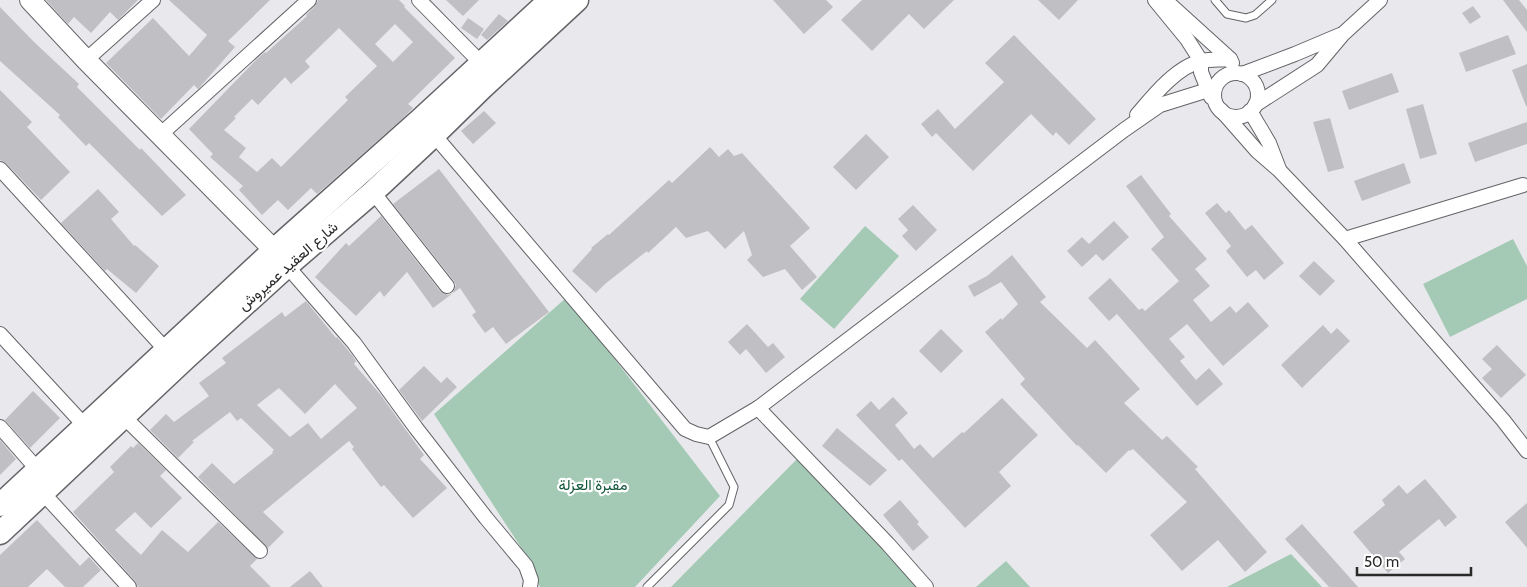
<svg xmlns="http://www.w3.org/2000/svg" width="1527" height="587" font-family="Cabin,Vazirmatn,sans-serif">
	<rect width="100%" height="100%" fill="#e9e9ed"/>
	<g fill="#a4cab6">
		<path d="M865 226 899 256 834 329 800 299Z"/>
		<path d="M1513 239 1527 266V299L1450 337 1423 284Z"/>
		<path d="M567 297 720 496 635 587H540L520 546 434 414Z"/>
		<path d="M800 456 917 587H671Z"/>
		<path d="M1291 554 1322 587H1227Z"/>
		<path d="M1006 561 1030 587H976Z"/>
	</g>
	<g fill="#c0c0c4" fill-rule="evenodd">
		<path d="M46 0H138L118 20 110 12 91 33 74 17 68 24Z"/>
		<path d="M169 0H270L228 41 235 47 200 87 198 89 194 85 161 119 106 63 153 18 189 56 207 35Z"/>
		<path d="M318 0H399L405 6 404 7 455 58 408 104 413 108 401 120 317 194 311 188 288 210 278 200 262 215 239 190 243 186 210 157 213 154 189 129 256 60 265 52 266 53 307 16 306 15 315 6ZM395 24 413 42 393 62 375 44ZM339 28 377 66 345 97 348 100 281 167 272 158 257 172 239 157 246 148 224 130 236 118 234 117 252 99 258 105 285 77 291 84 310 67 305 61Z"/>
		<path d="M446 0H479L463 16Z"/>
		<path d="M773 0H826L833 7 804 34Z"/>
		<path d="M862 0H954L924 29 909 14 872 51 841 20Z"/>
		<path d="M1038 0H1078L1059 20Z"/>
		<path d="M1503 0H1519L1527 10V32Z"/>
		<path d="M1473 6 1481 17 1470 24 1462 13Z"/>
		<path d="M0 7 34 42 79 84 77 87 140 150 141 148 186 195 162 216 89 143 86 146 58 117 60 115 0 61Z"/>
		<path d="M499 14 508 21 487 40 481 35Z"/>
		<path d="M468 18 484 29 477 39 461 28Z"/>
		<path d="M1014 35 1096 119 1069 145 1056 132 1053 136 1031 114 973 171 936 133 932 137 921 124 938 109 955 129 1004 82 985 63Z"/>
		<path d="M1508 35 1516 54 1466 72 1459 53Z"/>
		<path d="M1527 64V106H1526L1512 70Z"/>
		<path d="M1392 73 1399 92 1349 110 1342 91Z"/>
		<path d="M0 90 32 122 27 127 70 172 41 200 6 163 0 160Z"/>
		<path d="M1423 104 1437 154 1420 159 1406 109Z"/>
		<path d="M484 111 496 123 473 144 461 131Z"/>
		<path d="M1330 118 1344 168 1328 172 1313 122Z"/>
		<path d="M1527 122V144L1475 162 1468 143Z"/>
		<path d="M866 134 889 157 856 190 833 167Z"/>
		<path d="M710 147 719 157 728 149 734 156 742 153 810 228 790 246 817 277 802 290 785 269 763 277 747 260 752 255 744 231 725 249 708 231 686 238 676 227 648 253 647 251 605 284 596 293 572 271 592 249 591 248 608 234 609 235 669 180 672 183Z"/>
		<path d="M1404 163 1411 183 1362 201 1354 181Z"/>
		<path d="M439 169 549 312 506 344 493 327 485 333 472 315 476 312 460 288 433 308 407 272 384 297 380 291 356 316 315 277 346 243 349 246 381 216 440 291 448 295 453 293 456 285 454 281 393 204Z"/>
		<path d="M1141 175 1171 214 1169 216 1207 259 1195 269 1210 286 1193 300 1211 322 1230 306 1236 313 1248 302 1269 326 1223 366 1187 324 1169 339 1185 357 1180 361 1196 380 1209 368 1223 384 1197 406 1117 314 1109 321 1088 298 1110 278 1139 310 1142 308 1145 311 1179 281 1151 249 1164 237 1126 186Z"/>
		<path d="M98 189 119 212 111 219 134 246 135 245 159 266 136 293 107 269 105 271 61 223Z"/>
		<path d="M1217 203 1226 213 1229 210 1245 230 1252 225 1284 263 1264 280 1256 270 1247 277 1226 251 1231 246 1205 213Z"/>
		<path d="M913 205 937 230 916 251 902 236 908 230 898 219Z"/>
		<path d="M1114 221 1129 237 1103 261 1096 254 1082 267 1067 251 1082 237 1089 244Z"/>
		<path d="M1012 255 1046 297 1040 302 1087 348 1095 340 1140 389 1124 403 1162 440 1167 436 1198 467 1195 469 1267 552 1245 572 1218 540 1182 571 1150 535 1187 502 1133 449 1130 451 1129 450 1106 473 1078 445 1077 446 1020 384 1025 379 985 332 1001 318 1002 320 1018 304 1001 282 974 297 968 286 987 276Z"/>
		<path d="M1314 261 1335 281 1320 296 1299 276Z"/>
		<path d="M306 301 336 338 337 337 352 355 356 361 354 364 380 394 424 455 420 459 447 488 413 518 384 485 381 487 352 449 354 447 349 441 263 512 284 532 268 548 198 477 212 463 234 484 273 453 272 452 274 450 241 418 237 421 230 412 192 441 194 442 178 458 150 430 166 414 174 422 209 396 199 383 226 363 222 358 282 312 285 317ZM335 384 357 408 321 439 308 423 290 437 257 405 279 388 305 414Z"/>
		<path d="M747 324 768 347 773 343 785 357 766 373 746 349 740 355 728 342Z"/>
		<path d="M1323 325 1331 334 1337 328 1350 341 1302 388 1281 365Z"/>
		<path d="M941 329 963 351 941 373 919 351Z"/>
		<path d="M1497 345 1526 375 1501 398 1482 378 1492 369 1482 359Z"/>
		<path d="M424 366 441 383 447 377 457 387 422 421 399 390Z"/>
		<path d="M33 391 60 418 30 448 5 420Z"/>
		<path d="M893 397 908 413 895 425 914 449 920 444 933 458 962 432 964 433 1002 398 1038 435 999 472 1011 486 965 528 902 459 899 461 856 415 871 401 879 410Z"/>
		<path d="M837 428 887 470 870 486 822 446Z"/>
		<path d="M0 440 16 459 0 475Z"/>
		<path d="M138 443 166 470 160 476 182 498 151 528 135 512 115 530 141 555 162 530 188 552 218 522 257 559 250 566 271 587H138L135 581 73 512 114 472 110 467 131 446 133 448Z"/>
		<path d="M1425 479 1457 517 1445 527 1439 519 1399 552 1405 559 1388 573 1353 532 1385 505 1382 500 1399 485 1407 494Z"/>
		<path d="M900 500 919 522 917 524 929 537 913 551 883 515Z"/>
		<path d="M1527 503V548L1505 522Z"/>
		<path d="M37 520 80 566 89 557 101 570 83 587H65L47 569 28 587H0V555Z"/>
		<path d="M1302 524 1358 587H1329L1285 539Z"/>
		<path d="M310 571 323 587H290Z"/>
	</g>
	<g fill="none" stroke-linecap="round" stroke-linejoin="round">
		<defs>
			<g id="lane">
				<path d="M1215 0 1227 14 1246 18 1255 15 1272 0"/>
				<path d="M647 587 729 505 734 487 709 437"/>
			</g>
			<g id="street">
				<path d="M419 0 481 63"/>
				<path d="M1155 0 1187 39 1201 61V72L1211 97"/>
				<path d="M1165 0 1230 59 1232 63"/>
				<path d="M86 60 153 0"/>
				<circle cx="1236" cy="95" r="22"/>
				<path d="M1242 74 1295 54 1340 35"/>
				<path d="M1255 105 1317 65 1343 34 1380 0"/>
				<path d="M1221 110 1257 151 1279 170 1345 239 1503 420 1527 451"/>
				<path d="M1250 111 1269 143 1279 169"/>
				<path d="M1137 115C1153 96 1177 66 1202 61 1211 59 1221 60 1230 59"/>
				<path d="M429 129 685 429 696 434 709 437 758 408 1124 130 1160 105 1208 90"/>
				<path d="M160 135 309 0"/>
				<path d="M0 169 166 350"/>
				<path d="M373 192 447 286"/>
				<path d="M1345 239 1523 185"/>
				<path d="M287 266 354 343 416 428 486 518 526 566 531 580 530 587"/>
				<path d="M0 334 85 426"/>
				<path d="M758 408 888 544 926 587"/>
				<path d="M124 417 260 551"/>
				<path d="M0 427 38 470"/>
				<path d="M43 493 129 587"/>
			</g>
			<path id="secondary" d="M30 0 86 60 274 250 285 263"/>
			<g id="primary">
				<path d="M0 505 274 250 421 119 550 0"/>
				<path d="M0 533 187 357 287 266 373 192 434 135 482 88 577 0"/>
			</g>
		</defs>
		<use href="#lane" stroke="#636467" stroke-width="9"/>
		<use href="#street" stroke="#636467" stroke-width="16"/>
		<use href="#secondary" stroke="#636467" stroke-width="22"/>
		<use href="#primary" stroke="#636467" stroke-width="25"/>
		<use href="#lane" stroke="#fff" stroke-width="7"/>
		<use href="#street" stroke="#fff" stroke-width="14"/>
		<use href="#secondary" stroke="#fff" stroke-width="20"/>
		<use href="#primary" stroke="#fff" stroke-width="22"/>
	</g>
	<g text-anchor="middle" stroke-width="4.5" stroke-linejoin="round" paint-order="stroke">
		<g font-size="15" fill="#2a2a2b" stroke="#fff">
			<text transform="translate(288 266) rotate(-41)" y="5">شارع العقيد عميروش</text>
		</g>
		<g font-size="15" fill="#12563b" stroke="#fff">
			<text x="593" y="490">مقبرة العزلة</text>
		</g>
	</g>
	<path d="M1357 567v8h114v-8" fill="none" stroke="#2a2a2b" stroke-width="2.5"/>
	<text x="1364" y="567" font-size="15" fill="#2a2a2b" stroke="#ffffff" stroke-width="4" paint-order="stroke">50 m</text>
</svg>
